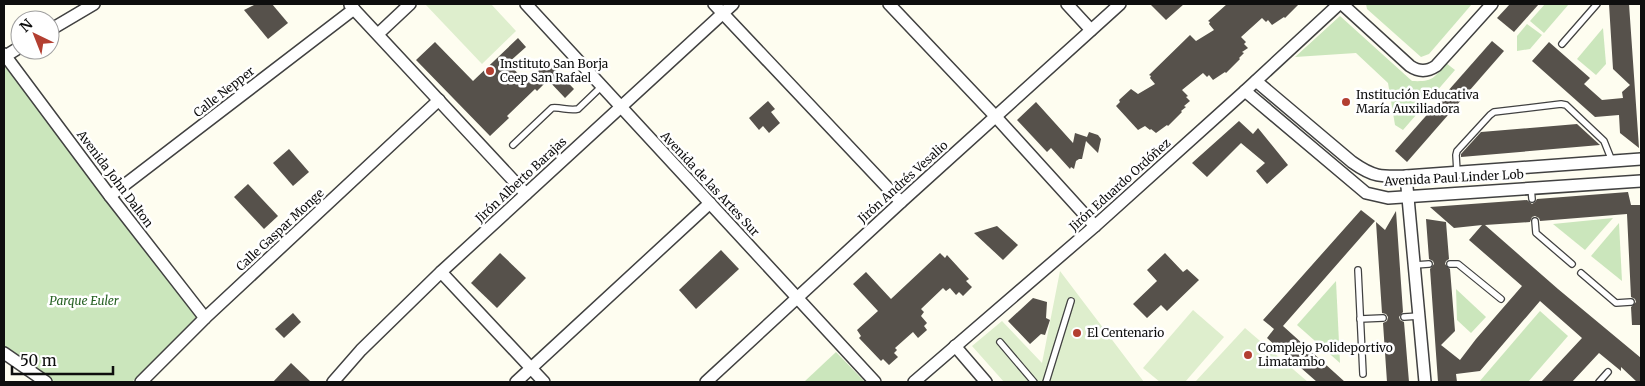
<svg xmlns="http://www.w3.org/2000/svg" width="1645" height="386" font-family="Merriweather,serif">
	<rect width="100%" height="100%" fill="#fefdf0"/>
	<g fill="#cbe6bc">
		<path d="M1366 4H1472L1429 54 1421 57 1367 9Z"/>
		<path d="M1545 4H1569L1544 33 1530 21Z"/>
		<path d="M1340 16 1412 81C1433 82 1434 78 1446 63L1455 70 1403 130 1395 125 1388 83 1356 53 1295 57Z"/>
		<path d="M1527 24 1542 35 1530 49 1517 51V36Z"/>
		<path d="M1603 28 1606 64 1596 75 1577 59Z"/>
		<path d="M4 64 197 317 132 382H55L4 346Z"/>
		<path d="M1613 218 1585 250 1553 224Z"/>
		<path d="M1619 223 1622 281 1591 256Z"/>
		<path d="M1336 281 1340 363 1297 325Z"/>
		<path d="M1456 289 1486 317 1471 333 1457 320Z"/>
		<path d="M1540 311 1568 336 1528 382H1479Z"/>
		<path d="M836 352 865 382H804Z"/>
	</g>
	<g fill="#deeecd">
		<path d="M425 4H491L516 31 482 64Z"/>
		<path d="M1060 271 1144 382H1004L972 346 1002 321 1042 363Z"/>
		<path d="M1193 310 1224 337 1185 382H1160L1143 368Z"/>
		<path d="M1245 328 1308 382H1195Z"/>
	</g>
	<g fill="#56514b">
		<path d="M256 4H272L288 23 268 39 244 10Z"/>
		<path d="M1150 4H1184L1166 20Z"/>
		<path d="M1227 4H1299L1285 18 1284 17 1272 25 1268 20 1266 22 1262 18 1241 37 1246 42 1244 44 1248 48 1242 52 1244 53 1239 58 1240 59 1226 73 1225 72 1213 80 1209 75 1207 77 1203 73 1182 90 1188 96 1186 97 1190 101 1184 106 1186 107 1181 111 1182 112 1168 126 1167 125 1156 133 1151 129 1150 130 1145 126 1138 130 1116 106 1120 102 1119 100 1131 89 1138 94 1155 84 1150 78 1151 76 1149 75 1190 35 1196 41 1214 30 1209 24 1210 22 1208 21Z"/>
		<path d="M1510 4H1539L1514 32 1497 18Z"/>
		<path d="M1609 4H1629L1639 148 1620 133 1619 115 1595 117 1532 61 1549 42 1590 78 1584 84 1602 100 1623 98 1622 92 1630 85 1613 69Z"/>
		<path d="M518 38 526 47 508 63 526 82 548 62 574 89 565 98 548 80 537 91 535 89 507 116 509 118 490 136 416 60 435 42 473 81Z"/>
		<path d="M1492 41 1504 51 1407 162 1395 151Z"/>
		<path d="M768 101 775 109 771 112 780 123 769 133 763 126 759 130 749 118Z"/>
		<path d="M1036 102 1073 143 1075 133 1087 137 1089 132 1098 135 1101 139 1098 153 1086 141 1082 159H1079L1076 161 1074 169 1071 167 1070 169 1051 148 1047 152 1017 120Z"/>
		<path d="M1239 121 1253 134 1258 128 1288 165 1267 184 1256 171 1265 163 1241 143 1207 177 1192 163Z"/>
		<path d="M1577 124 1600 145 1461 157V154L1481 132Z"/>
		<path d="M289 149 309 172 293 186 273 163Z"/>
		<path d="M248 184 278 216 264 229 234 197Z"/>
		<path d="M1628 192 1631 205H1641V325H1632L1631 307 1636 302 1635 299 1631 297 1627 214 1540 221 1539 218 1535 216 1532 217 1530 222 1485 225 1558 289 1641 358V382H1637L1621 367V371L1599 353 1572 382H1541L1582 338 1540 301 1480 371 1456 374 1457 382H1438L1430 269 1434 264 1433 261 1429 259 1426 219 1446 222 1449 259 1446 261 1445 264 1450 269 1455 331 1441 345 1460 360 1476 339 1522 286 1469 240 1482 225 1454 228 1430 207 1527 200 1532 204 1535 202 1537 199Z"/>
		<path d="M1361 210 1375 221 1283 326 1345 382H1317L1267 338 1274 329 1263 320Z"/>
		<path d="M1396 211 1403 312 1399 317 1400 320 1404 322 1409 382H1387L1383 323 1387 321 1388 317 1386 314 1382 313 1376 222 1385 230Z"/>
		<path d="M997 226 1018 245 1003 260 974 233Z"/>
		<path d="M721 250 739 269 696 309 679 290Z"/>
		<path d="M500 253 526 278 497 308 471 283Z"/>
		<path d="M940 253 945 258 947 255 969 279 966 281 972 287 963 296 959 292 956 295 950 288 946 291 943 288 921 309 924 312 921 316 927 323 924 326 927 330 918 338 913 332 895 348 897 350 894 353 898 357 889 365 883 359 881 361 859 338 861 336 857 330 878 311 853 284 866 272 891 299Z"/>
		<path d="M1165 253 1183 272 1187 269 1199 280 1167 311 1161 305 1147 318 1133 304 1157 281 1147 270Z"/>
		<path d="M1033 298 1047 302 1046 318 1050 320 1045 335 1041 334 1030 344 1008 321Z"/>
		<path d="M293 313 301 322 284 338 275 329Z"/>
		<path d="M291 363 311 382H273Z"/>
	</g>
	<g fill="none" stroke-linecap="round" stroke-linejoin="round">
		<defs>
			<g id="lane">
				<path d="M1562 44 1597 4"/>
				<path d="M513 145 552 108C561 107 569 111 578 109L602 86"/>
				<path d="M1457 172 1456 155 1457 151 1490 115 1494 112 1561 104 1566 105 1604 141 1612 161"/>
				<path d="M1531 188 1532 199"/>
				<path d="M1535 221 1536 233 1572 264"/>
				<path d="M1450 264H1458L1501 299"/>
				<path d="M1415 265 1429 264"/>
				<path d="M1358 270 1363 374"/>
				<path d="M1581 273 1616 303 1631 302"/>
				<path d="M1404 317 1419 316"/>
				<path d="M1360 319 1383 318"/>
				<path d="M1000 342 1034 382"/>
				<path d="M1046 382 1071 301"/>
				<path d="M1599 382 1608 372"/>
			</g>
			<g id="street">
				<path d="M526 4 875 382"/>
				<path d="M714 4 901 202"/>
				<path d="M889 4 996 117 1095 226"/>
				<path d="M1067 4 1091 30"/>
				<path d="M1342 4 1410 66C1419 72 1427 72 1436 66L1492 4"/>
				<path d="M350 5 526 194"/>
				<path d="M50 30 94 4"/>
				<path d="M378 34 410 4"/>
				<path d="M4 54 110 196 205 318"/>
				<path d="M4 57 20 47"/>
				<path d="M1256 81 1352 162C1373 177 1381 177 1406 176L1641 159"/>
				<path d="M1245 91 1366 193 1388 198 1641 181"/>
				<path d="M1406 176 1425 382"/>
				<path d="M110 196 354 9"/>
				<path d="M441 272 544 382"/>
				<path d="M955 346 986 382"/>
				<path d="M4 353 46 382"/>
				<path d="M141 382 205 318 439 100"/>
				<path d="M333 382 361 350 441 272 733 4"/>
				<path d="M516 382 710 203"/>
				<path d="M706 382 901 202 1120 4"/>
				<path d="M914 382 1095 226 1245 91 1339 4"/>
			</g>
		</defs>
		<use href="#lane" stroke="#414141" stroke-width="8"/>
		<use href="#street" stroke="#414141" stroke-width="14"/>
		<use href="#lane" stroke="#fff" stroke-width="5.5"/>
		<use href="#street" stroke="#fff" stroke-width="11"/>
	</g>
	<g fill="#b33f31" stroke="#fff" stroke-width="2">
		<circle cx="490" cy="71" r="5"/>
		<circle cx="1346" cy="102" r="5"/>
		<circle cx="1077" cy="333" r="5"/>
		<circle cx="1248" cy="355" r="5"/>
	</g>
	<g text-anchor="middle" stroke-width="5" stroke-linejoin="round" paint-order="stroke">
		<g font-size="12" fill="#0e0e0e" stroke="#fff" text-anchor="start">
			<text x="500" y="68">Instituto San Borja<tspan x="500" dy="14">Ceep San Rafael</tspan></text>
			<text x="1356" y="99">Institución Educativa<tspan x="1356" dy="14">María Auxiliadora</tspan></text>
			<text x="1087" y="337">El Centenario</text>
			<text x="1258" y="352">Complejo Polideportivo<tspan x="1258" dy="14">Limatambo</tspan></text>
		</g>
		<g font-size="12" fill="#0e0e0e" stroke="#fff">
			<text transform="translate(224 92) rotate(-38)" y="4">Calle Nepper</text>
			<text transform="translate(1454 178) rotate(-3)" y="4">Avenida Paul Linder Lob</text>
			<text transform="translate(115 179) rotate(53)" y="4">Avenida John Dalton</text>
			<text transform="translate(521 180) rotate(-43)" y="4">Jirón Alberto Barajas</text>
			<text transform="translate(903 182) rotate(-42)" y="4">Jirón Andrés Vesalio</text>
			<text transform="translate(710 184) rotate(47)" y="4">Avenida de las Artes Sur</text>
			<text transform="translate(1120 185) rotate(-42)" y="4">Jirón Eduardo Ordóñez</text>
			<text transform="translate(280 230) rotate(-43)" y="4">Calle Gaspar Monge</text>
		</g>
		<g font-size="12" font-style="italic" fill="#266123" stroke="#fff">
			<text x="84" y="305">Parque Euler</text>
		</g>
	</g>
	<rect width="1645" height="386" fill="none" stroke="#0e0e0e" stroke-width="10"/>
	<g transform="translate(35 35) rotate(317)"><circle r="24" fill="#ffffff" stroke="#9f9f9f"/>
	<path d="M0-4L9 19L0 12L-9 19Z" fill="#b33f31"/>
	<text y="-8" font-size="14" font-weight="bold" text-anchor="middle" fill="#0e0e0e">N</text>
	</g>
	<path d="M12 366v8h101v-8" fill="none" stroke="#0e0e0e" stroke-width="2.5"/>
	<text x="20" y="366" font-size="15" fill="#0e0e0e" stroke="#ffffff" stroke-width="4" paint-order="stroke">50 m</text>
</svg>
